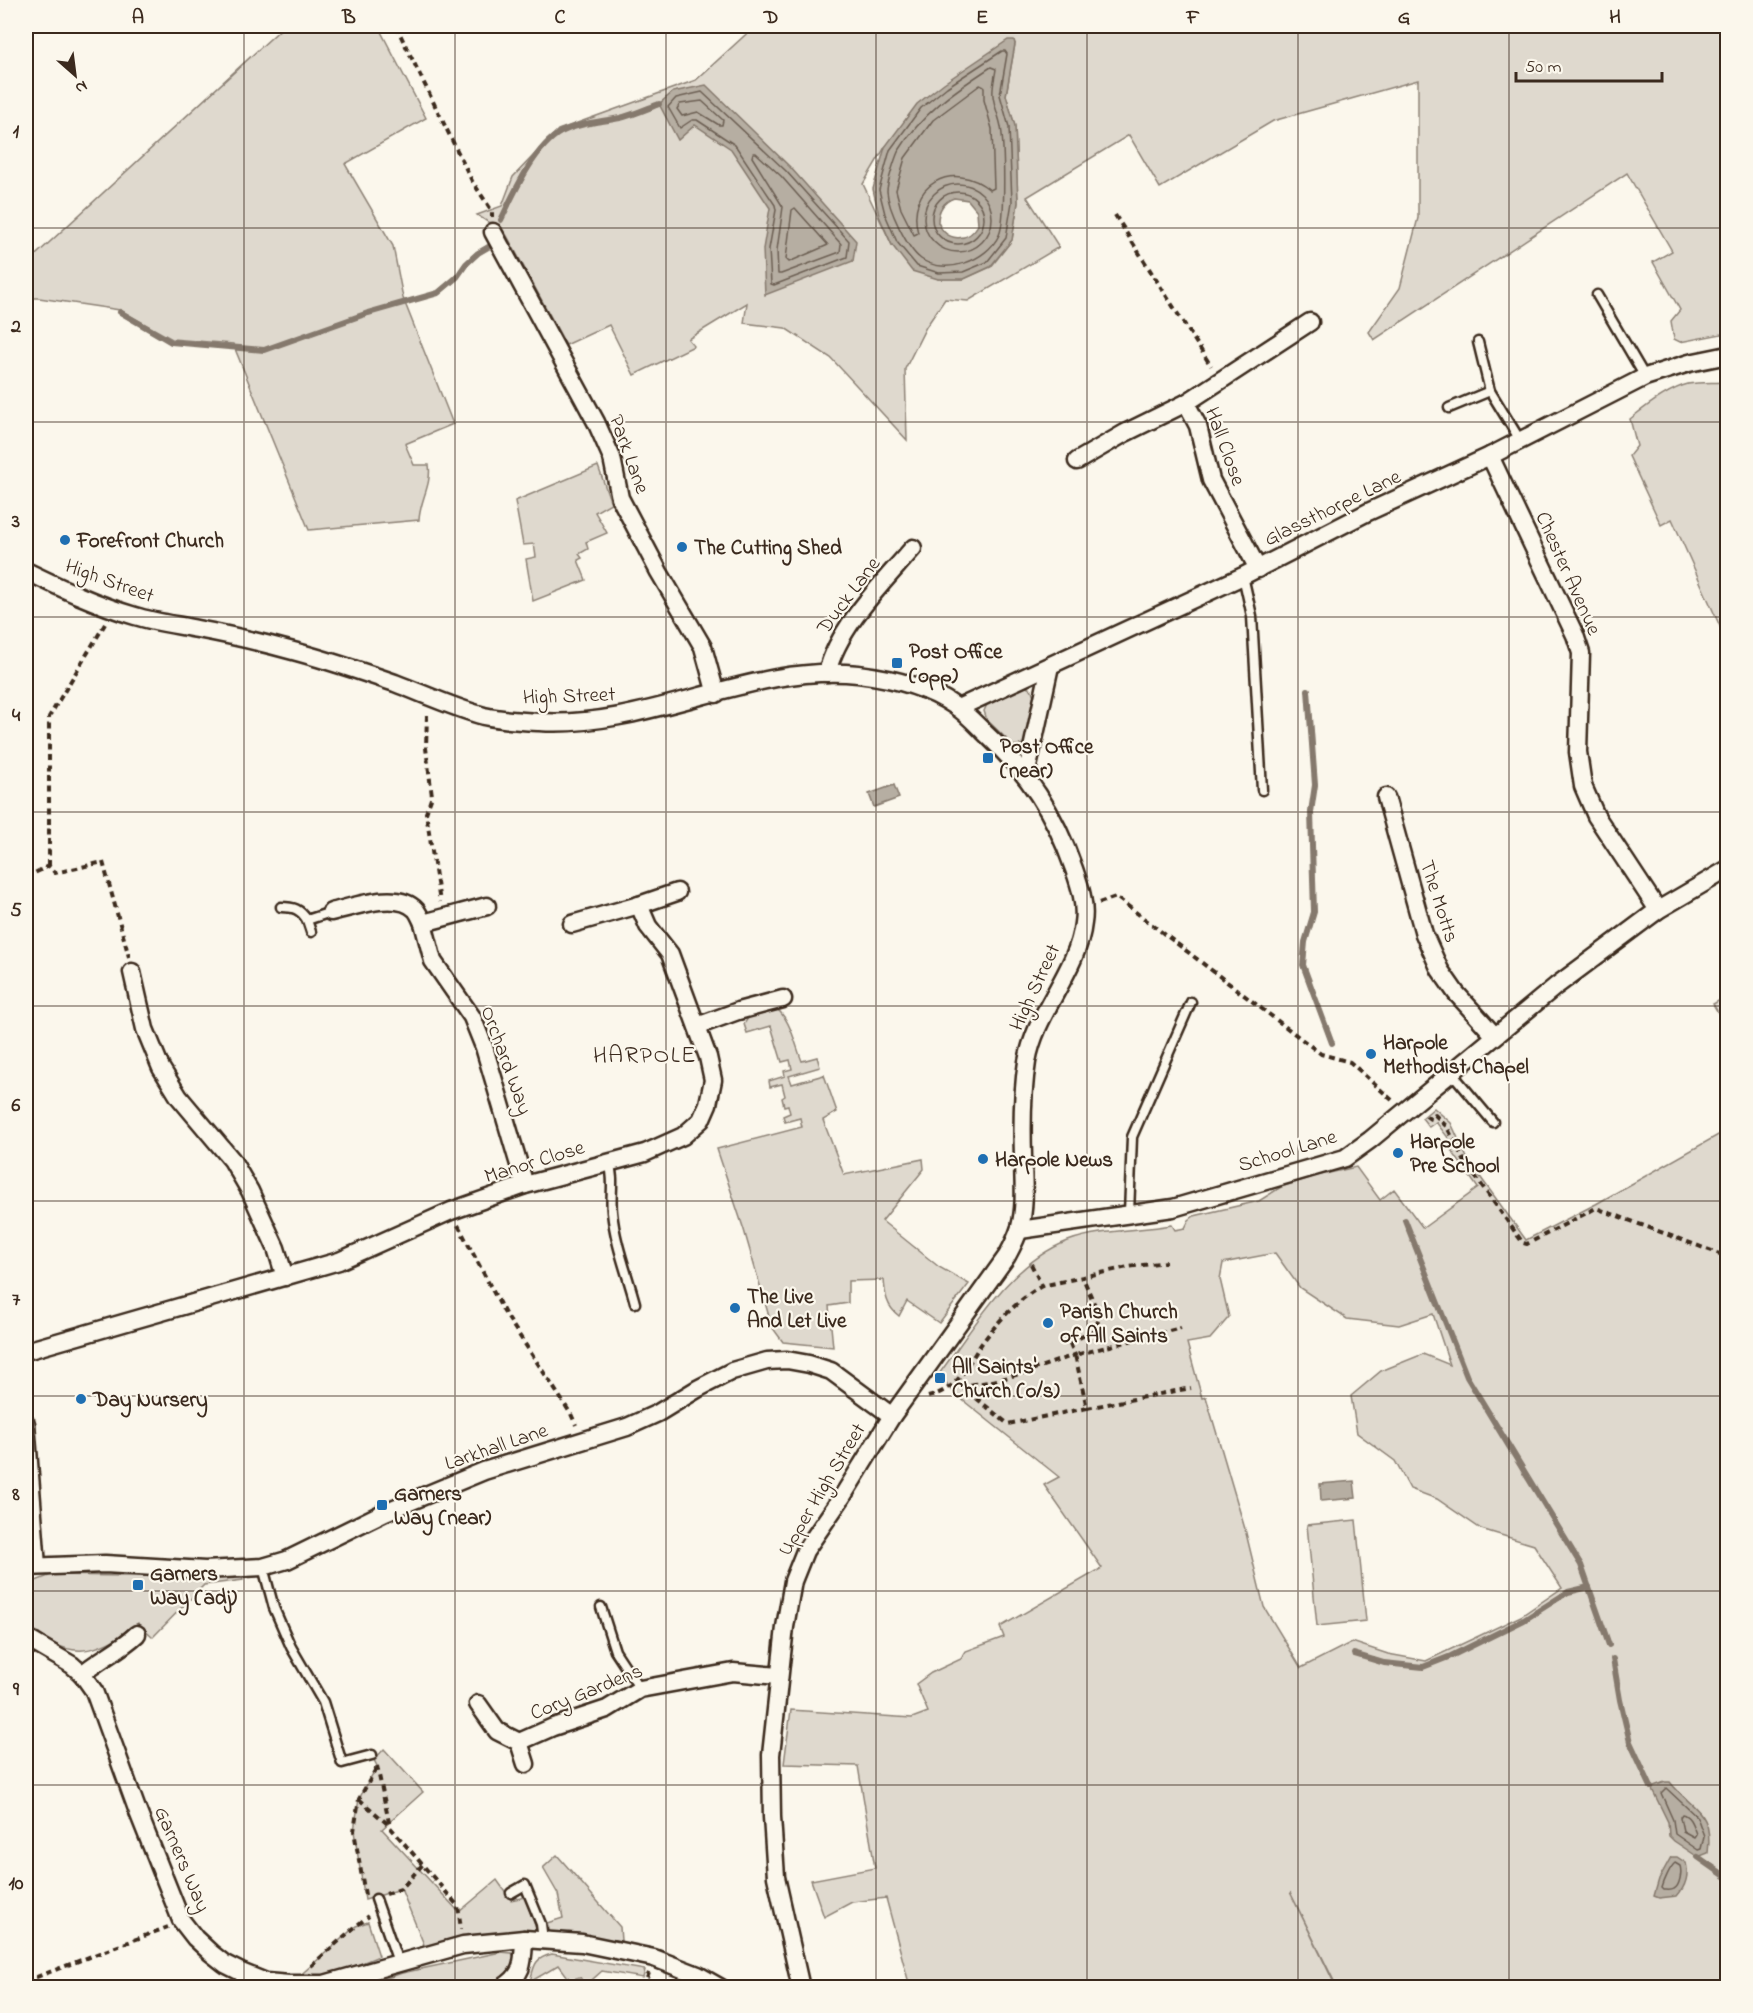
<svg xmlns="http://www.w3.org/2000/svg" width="1753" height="2013" font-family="'Indie Flower',sans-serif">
	<rect width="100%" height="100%" fill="#fbf7ec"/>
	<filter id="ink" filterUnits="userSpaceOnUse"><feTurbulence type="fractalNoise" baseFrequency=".0167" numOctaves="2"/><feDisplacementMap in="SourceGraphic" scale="12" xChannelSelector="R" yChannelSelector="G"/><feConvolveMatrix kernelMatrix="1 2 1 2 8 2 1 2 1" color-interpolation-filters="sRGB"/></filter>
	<g filter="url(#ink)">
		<g fill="#dfd9ce" stroke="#8d8276" stroke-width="1.5" fill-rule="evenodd">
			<path d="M284 26H378L426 118 345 164 393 246 403 298 453 424 405 444 414 465H429C432 485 420 500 419 520L309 530 233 344 172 339 120 310 39 298H26V264Z"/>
			<path d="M755 26H1727V333L1680 342 1674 339 1671 321 1680 310 1653 262 1672 251 1627 173 1374 340 1369 332 1400 288 1418 218V80L1273 121 1160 188 1129 135 1027 197 1059 247 968 301 945 299 926 327 905 369 907 440 831 358 785 328 744 323 747 303 688 339 694 346 634 375 609 325 566 345 506 234 477 215 502 206 513 177 558 130 696 80ZM1015 44 1006 95 1015 126 1018 203 1012 240 991 267 964 279H938L892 245 863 184 885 147Z"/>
			<path d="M1727 382H1728L1727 642 1672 519 1661 525 1629 456 1637 446 1630 419C1646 406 1668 389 1688 384 1701 382 1715 383 1727 382Z"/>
			<path d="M598 466 611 503 595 512 607 533 586 542 588 549 579 554 582 558 578 560 586 580 533 601 526 559 536 557 534 544 523 545 515 501Z"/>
			<path d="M1025 686 1032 690 1035 700 1028 739 1024 744 1014 746 987 720 984 711 988 702Z"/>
			<path d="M1727 996V1028L1713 1004Z"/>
			<path d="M773 1007C789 1013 796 1047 802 1061L817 1057 820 1067 789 1076 792 1084 824 1075 837 1112 823 1120 844 1175 923 1159 924 1169 882 1221 939 1267 969 1284 939 1323 907 1301 899 1316C886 1306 885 1294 884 1280L848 1281V1303L829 1306 833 1347 783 1342 772 1327 744 1230 717 1149 802 1127 800 1118 785 1122 783 1116 790 1113 788 1105 784 1106 782 1098 785 1096 782 1084 770 1087 769 1081 785 1076 784 1071 792 1069 790 1060 782 1062 771 1026 747 1033 744 1024 750 1015Z"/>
			<path d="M1434 1108 1451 1123 1468 1160 1526 1240 1596 1204 1727 1130V1987H1337L1290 1892 1336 1987H910L886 1898 852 1902 824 1917 811 1880 875 1868 858 1766 784 1764 791 1710 912 1718 928 1712 916 1684 931 1673 961 1659 966 1651 1004 1637 1000 1627 1102 1568 1044 1485 1059 1477 955 1394 939 1374C974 1327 1010 1263 1068 1241 1101 1229 1138 1231 1172 1225L1175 1230 1185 1228 1189 1220 1194 1216 1259 1201 1281 1187 1316 1176 1356 1167 1380 1200 1394 1189 1423 1228 1478 1188 1449 1147 1453 1144 1436 1122 1429 1127 1422 1118ZM1275 1253 1300 1288 1347 1319 1399 1325 1433 1314 1450 1365 1423 1354 1381 1371 1351 1396 1357 1433 1395 1461 1410 1489 1437 1499 1481 1529 1534 1545 1562 1588 1521 1616 1426 1661 1388 1654 1352 1642 1301 1668 1264 1607 1245 1529 1206 1397 1202 1398 1187 1343 1210 1339 1229 1317 1220 1279 1223 1263Z"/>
			<path d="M1356 1520 1366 1621 1317 1626 1307 1525Z"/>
			<path d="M51 1575 203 1577 242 1576 243 1580 204 1585 153 1637 138 1623C96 1657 65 1662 26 1622V1588L33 1579 36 1581Z"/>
			<path d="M384 1749 423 1792 382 1829 459 1912 497 1880 511 1900 525 1897 537 1931 459 1940 425 1947 401 1889 365 1900 354 1831 359 1799 377 1766 374 1760Z"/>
			<path d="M557 1855 620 1927 621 1941 550 1932 547 1923 563 1918 558 1894 543 1868Z"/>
			<path d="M368 1922 379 1956 323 1979H296L356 1926Z"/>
			<path d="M501 1952 512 1953 518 1965 506 1981 494 1987 358 1988 402 1973Z"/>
			<path d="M552 1954 645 1970 643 1978 602 1971 585 1986 580 1977 570 1980 559 1965 530 1982C534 1966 534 1958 552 1954Z"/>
		</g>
		<g fill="#b6aea2" stroke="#85796d" stroke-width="1.5" fill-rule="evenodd">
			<path d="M1008 40H1014L1015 44 1006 95 1015 126 1018 202 1012 240 990 267 964 279H938L912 271 892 245 879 216 873 189 885 147 917 104 944 83ZM954 198 968 200 977 211 978 225C968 243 946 242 938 222 938 210 943 202 954 198Z"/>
			<path d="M706 85 790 167 856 241 853 261 765 295 763 249 770 208 731 149 695 125 678 140 659 104 673 92Z"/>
			<path d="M894 785 899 798 874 807 869 794Z"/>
			<path d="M1354 1481 1356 1498 1321 1501 1320 1484Z"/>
			<path d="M1665 1782H1670C1692 1810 1714 1810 1708 1853L1698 1857 1674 1841 1669 1836 1668 1822 1651 1787Z"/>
			<path d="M1671 1857H1677L1686 1863C1689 1875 1686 1886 1677 1896L1659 1898 1654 1896 1659 1879Z"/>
		</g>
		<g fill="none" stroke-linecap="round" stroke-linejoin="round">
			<g stroke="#6c5f53" stroke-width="1.5">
				<path d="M1002 51H1005L1007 54 1000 95 1009 127 1012 202 1006 238 987 262 963 272 939 273 917 266 897 242 885 214 879 190 890 150 921 108 947 87Z"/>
				<path d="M991 67 996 69C995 77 992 87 993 96 994 106 999 116 1001 127 1004 145 1006 220 999 235 987 261 945 276 921 259 907 249 888 208 887 191 887 183 895 159 898 152 922 113 954 91 991 67Z"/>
				<path d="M980 85 984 87V100L992 129 994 188 990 190C953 159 905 185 918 233L914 235 901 209 896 190 905 158 933 120Z"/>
				<path d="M702 92 786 171 849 241 847 257 774 285 771 284 769 249 776 210 775 205 735 145 697 120H692L680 128 668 107 676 98Z"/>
				<path d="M702 101 723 120 722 125H719L698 112 682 116 677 109 680 104Z"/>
				<path d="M753 153H756L781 176 841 244 840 252 781 274H778L777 250 783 207 752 157Z"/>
				<circle cx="958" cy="218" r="34"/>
				<circle cx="958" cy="218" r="26"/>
				<path d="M795 208 828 245 789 262 786 259 792 210Z"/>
				<path d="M1666 1788 1697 1817 1704 1836 1701 1849 1698 1850 1675 1834 1673 1820 1661 1793Z"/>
				<path d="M1682 1814C1691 1816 1693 1827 1696 1834L1694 1837 1683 1831 1680 1817Z"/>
				<path d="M1675 1863 1680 1866C1682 1872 1680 1886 1674 1889 1671 1891 1667 1890 1664 1890L1662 1888C1664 1881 1670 1867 1675 1863Z"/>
			</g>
			<g stroke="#85796d" stroke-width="6">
				<path d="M501 220C514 193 534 147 561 132 579 123 600 122 620 118 633 115 646 109 659 104"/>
				<path d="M120 312 171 342 264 350 368 313 438 293 457 277 466 264 478 253 490 246"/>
				<path d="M1308 690 1315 785 1311 812 1314 912 1305 942 1303 965 1332 1043"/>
				<path d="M1405 1220 1467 1377 1581 1565 1609 1645"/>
				<path d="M1354 1654 1384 1663 1423 1667 1451 1656 1524 1620 1568 1592 1589 1587"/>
				<path d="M1613 1659 1620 1700 1630 1742 1651 1787"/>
				<path d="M1698 1857 1728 1878"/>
			</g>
			<defs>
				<g id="service">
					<path d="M1597 295 1645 377"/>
					<path d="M1478 342 1490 391 1520 440"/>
					<path d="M1449 408 1490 391"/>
					<path d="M1243 576 1252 616 1262 790"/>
					<path d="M281 907C294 907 300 909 307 920L331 912"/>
					<path d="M307 920 311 932"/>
					<path d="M1451 1072 1493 1122"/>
					<path d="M609 1162C615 1181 610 1193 612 1212 615 1243 627 1273 635 1303"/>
					<path d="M1129 1213 1132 1137 1191 1002"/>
					<path d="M263 1567 274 1608 291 1647 323 1702 342 1763 372 1755"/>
					<path d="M601 1607 615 1651 640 1689"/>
					<path d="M511 1893 525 1885 541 1924 543 1940"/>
					<path d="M376 1899 398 1962"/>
				</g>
				<g id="minor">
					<path d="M493 232 596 422 612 458 620 498 659 572 703 647 716 694"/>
					<path d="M1186 403 1198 426 1211 480 1258 569"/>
					<path d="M1490 456 1575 635 1581 653 1578 752 1583 786 1596 816 1658 910"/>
					<path d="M1077 461 1125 433 1186 403 1310 322"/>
					<path d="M26 571C61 588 97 605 135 616 155 622 177 625 197 629 230 635 264 643 297 652 330 661 363 672 395 683 424 694 454 708 484 716 502 720 521 721 539 722 649 729 749 663 858 674 891 678 928 687 955 706 966 713 975 723 984 732 1029 774 1054 812 1074 869 1080 886 1086 905 1083 923 1078 971 1035 1012 1027 1062 1022 1093 1022 1125 1023 1156 1023 1180 1026 1204 1020 1227 1017 1237 1012 1247 1007 1256L892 1416 842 1497 805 1551 793 1581 785 1627 771 1755 772 1817 776 1877 801 1988"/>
					<path d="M827 673C838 627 882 584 913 548"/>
					<path d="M958 708 1243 576 1368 512 1490 456 1645 377 1689 363 1728 355"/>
					<path d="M1026 776 1050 666"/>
					<path d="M1386 797 1424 934 1440 970 1456 993 1494 1035"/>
					<path d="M331 912C353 907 398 890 416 910 419 914 421 919 423 923L487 906"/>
					<path d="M423 923 433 961 472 1017 484 1047 525 1185"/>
					<path d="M572 924 639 905 677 892"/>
					<path d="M132 972 145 1029 161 1068 179 1097 232 1160 250 1191 276 1248 285 1277"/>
					<path d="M697 1026 738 1011 783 999"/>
					<path d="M1020 1230 1173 1208 1345 1158 1370 1140 1556 986 1658 910 1728 869"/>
					<path d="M26 1351 339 1261 451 1211 525 1185 645 1153 683 1136 701 1120 708 1104 713 1080 708 1057 670 954 648 926 639 905"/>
					<path d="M26 1423 37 1566"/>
					<path d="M26 1567 105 1564 205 1570 263 1567 287 1560 385 1512 484 1471 627 1427 658 1413 699 1388 732 1371 767 1361 787 1360 809 1364 831 1371 892 1416"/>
					<path d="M26 1638 72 1665 82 1674 94 1691 138 1812 181 1920 195 1938 211 1953 225 1964 241 1972 266 1982 289 1984H324L463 1945 524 1939 582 1943 654 1958 698 1975 721 1988"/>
					<path d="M82 1674C100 1659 120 1650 137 1634"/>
					<path d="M478 1704 497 1731 519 1742 526 1764"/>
					<path d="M519 1742 553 1727 607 1709 640 1689 733 1672 778 1676"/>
					<path d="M502 1988C524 1975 523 1962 524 1939"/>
				</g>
			</defs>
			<use href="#service" stroke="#3b2a1e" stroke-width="13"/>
			<use href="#minor" stroke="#3b2a1e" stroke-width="21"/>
			<g stroke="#3b2a1e" stroke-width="4" stroke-dasharray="6 4.5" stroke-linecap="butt">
				<path d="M396 26 472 181 492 211V217"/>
				<path d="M1115 215 1211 366"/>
				<path d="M427 715 426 748 432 796 426 813 440 902"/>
				<path d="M49 866V717L105 624"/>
				<path d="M26 877 49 866 55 873 103 862 129 957"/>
				<path d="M1099 903 1116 897 1321 1054 1350 1062 1393 1101"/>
				<path d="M1426 1116 1430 1119 1435 1115 1447 1127 1465 1162 1523 1243 1527 1244 1596 1208 1728 1257"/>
				<path d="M458 1225 504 1312 571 1414 576 1425"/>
				<path d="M1031 1264 1042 1286 1128 1267 1166 1262"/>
				<path d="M1070 1343 1094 1330 1100 1317 1083 1278"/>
				<path d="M960 1385 1008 1424 1087 1408 1075 1355 1181 1328"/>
				<path d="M960 1385C1000 1384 1038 1367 1075 1355L1068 1339"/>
				<path d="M928 1397C963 1387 965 1365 985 1339 1000 1319 1020 1298 1042 1286L1044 1289"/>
				<path d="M1087 1408 1191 1388"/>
				<path d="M377 1766 390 1827 458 1906 461 1929"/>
				<path d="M359 1799 390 1826"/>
				<path d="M386 1894 401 1889 423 1864"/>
				<path d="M365 1895 354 1831 359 1799 377 1767"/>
				<path d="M311 1966 356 1926 369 1916"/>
				<path d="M26 1981 168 1927"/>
				<path d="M643 1988 649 1973"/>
			</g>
			<use href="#service" stroke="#fbf7ec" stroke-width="8"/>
			<use href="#minor" stroke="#fbf7ec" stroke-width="16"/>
		</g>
	</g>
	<path fill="none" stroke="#3b2a1e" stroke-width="1.5" stroke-opacity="0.55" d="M244 26V1988M455 26V1988M666 26V1988M876 26V1988M1087 26V1988M1298 26V1988M1509 26V1988M26 228H1728M26 422H1728M26 617H1728M26 812H1728M26 1006H1728M26 1201H1728M26 1396H1728M26 1591H1728M26 1785H1728"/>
	<g fill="#1f6fb2" stroke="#fbf7ec" stroke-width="2">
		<circle cx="65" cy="540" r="6"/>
		<circle cx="682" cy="547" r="6"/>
		<rect x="891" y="657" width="12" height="12" rx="3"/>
		<rect x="982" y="752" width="12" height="12" rx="3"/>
		<circle cx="1371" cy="1054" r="6"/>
		<circle cx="1398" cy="1153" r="6"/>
		<circle cx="983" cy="1159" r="6"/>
		<circle cx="735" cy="1308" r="6"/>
		<circle cx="1048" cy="1323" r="6"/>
		<rect x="934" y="1372" width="12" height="12" rx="3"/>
		<circle cx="81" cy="1399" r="6"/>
		<rect x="376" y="1499" width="12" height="12" rx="3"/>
		<rect x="132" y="1579" width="12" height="12" rx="3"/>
	</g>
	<g text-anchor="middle" stroke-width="4.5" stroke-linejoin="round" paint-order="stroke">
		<g font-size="21" fill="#3b2a1e" stroke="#fbf7ec">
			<text transform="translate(1226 446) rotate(70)" y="7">Hall Close</text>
			<text transform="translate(630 454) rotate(70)" y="7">Park Lane</text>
			<text transform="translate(1332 507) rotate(-26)" y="7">Glassthorpe Lane</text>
			<text transform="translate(1569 573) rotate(66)" y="7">Chester Avenue</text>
			<text transform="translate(110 580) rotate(20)" y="7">High Street</text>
			<text transform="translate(848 595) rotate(-53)" y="7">Duck Lane</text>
			<text transform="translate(569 695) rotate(-2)" y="7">High Street</text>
			<text transform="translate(1440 901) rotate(72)" y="7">The Motts</text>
			<text transform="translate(1034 987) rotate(-65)" y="7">High Street</text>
			<text transform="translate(507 1060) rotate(70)" y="7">Orchard Way</text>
			<text transform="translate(1287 1150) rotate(-17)" y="7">School Lane</text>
			<text transform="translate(534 1161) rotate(-17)" y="7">Manor Close</text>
			<text transform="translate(496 1446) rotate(-19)" y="7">Larkhall Lane</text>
			<text transform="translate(821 1489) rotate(-59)" y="7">Upper High Street</text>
			<text transform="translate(586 1691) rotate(-22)" y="7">Cory Gardens</text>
			<text transform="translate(183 1859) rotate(67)" y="7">Garners Way</text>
		</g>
		<g font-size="21" font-weight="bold" fill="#3b2a1e" stroke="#fbf7ec" text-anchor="start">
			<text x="77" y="547">Forefront Church</text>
			<text x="694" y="554">The Cutting Shed</text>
			<text x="909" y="658">Post Office<tspan x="909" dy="24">(opp)</tspan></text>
			<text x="1000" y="753">Post Office<tspan x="1000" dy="24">(near)</tspan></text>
			<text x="1383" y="1049">Harpole<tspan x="1383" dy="24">Methodist Chapel</tspan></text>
			<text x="1410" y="1148">Harpole<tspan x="1410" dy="24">Pre School</tspan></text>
			<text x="995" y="1166">Harpole News</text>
			<text x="747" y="1303">The Live<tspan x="747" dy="24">And Let Live</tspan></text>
			<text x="1060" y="1318">Parish Church<tspan x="1060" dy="24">of All Saints</tspan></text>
			<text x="952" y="1373">All Saints'<tspan x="952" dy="24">Church (o/s)</tspan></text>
			<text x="93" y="1406">Day Nursery</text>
			<text x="394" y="1500">Garners<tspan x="394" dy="24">Way (near)</tspan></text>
			<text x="150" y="1580">Garners<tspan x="150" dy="24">Way (adj)</tspan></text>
		</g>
		<g font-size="24" letter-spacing="1.5" fill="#3b2a1e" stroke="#fbf7ec">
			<text x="645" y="1062">HARPOLE</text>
		</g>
	</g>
	<rect width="1753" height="2013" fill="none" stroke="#fbf7ec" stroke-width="66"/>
	<g transform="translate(75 75) rotate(152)" stroke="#fbf7ec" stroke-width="4.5" paint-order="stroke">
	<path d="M0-4.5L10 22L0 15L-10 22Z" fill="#3b2a1e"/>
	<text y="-9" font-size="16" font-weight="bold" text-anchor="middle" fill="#3b2a1e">N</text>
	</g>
	<path d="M1516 72v9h146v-9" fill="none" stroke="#3b2a1e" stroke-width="3"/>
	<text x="1525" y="72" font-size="18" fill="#3b2a1e" stroke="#fbf7ec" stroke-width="4.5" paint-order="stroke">50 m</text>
	<rect x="33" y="33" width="1687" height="1947" fill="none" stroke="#3b2a1e" stroke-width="2"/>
	<g font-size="20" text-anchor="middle" font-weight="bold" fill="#3b2a1e">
		<text x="138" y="23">A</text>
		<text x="349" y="23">B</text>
		<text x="560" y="23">C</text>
		<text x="771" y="23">D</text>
		<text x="982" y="23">E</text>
		<text x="1193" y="23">F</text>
		<text x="1404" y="23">G</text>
		<text x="1615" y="23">H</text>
		<text x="16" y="137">1</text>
		<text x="16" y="332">2</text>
		<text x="16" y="527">3</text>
		<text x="16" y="721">4</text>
		<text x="16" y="916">5</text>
		<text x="16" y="1111">6</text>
		<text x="16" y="1305">7</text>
		<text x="16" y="1500">8</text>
		<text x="16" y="1695">9</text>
		<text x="16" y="1889">10</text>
	</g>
</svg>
